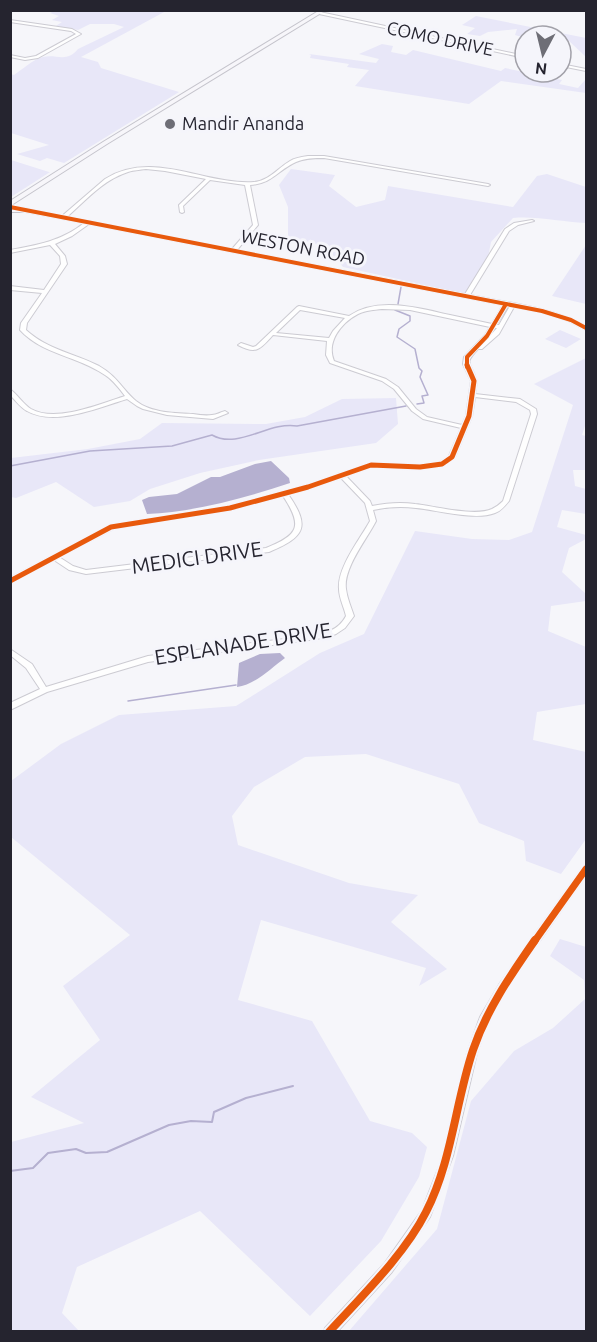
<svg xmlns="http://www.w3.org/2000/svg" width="597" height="1342" font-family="Ubuntu,sans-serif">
	<rect width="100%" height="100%" fill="#f6f6fa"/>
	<g fill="#e8e7f8">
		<path d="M56 10 166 11 81 57 98 62 101 68 179 92 64 163 47 158 40 161 17 154 49 145 11 133V74L14 75C22 70 33 59 43 57 57 54 67 63 78 49L124 27 114 24H90L78 30 56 26 62 22 52 20 59 16 50 13Z"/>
		<path d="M476 16 586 38V57L569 41 561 42V36L525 38 515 35 517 29 488 32 480 36 467 34 475 28 462 25Z"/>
		<path d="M382 44 393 46 391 52 406 55 413 50 501 71 505 68 562 80 559 84 578 88 586 79V93L501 81 469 104 355 86 369 70 347 67 349 64 310 58 311 55 309 54 376 63 379 59 359 54Z"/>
		<path d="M11 160 49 172H50L11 197Z"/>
		<path d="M291 169 335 175 329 186 356 207 385 200 388 186 513 207 537 176 547 174 586 187V223C561 222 538 216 513 218L491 242 488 257 466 294 343 267 325 246 288 237V207L279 185Z"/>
		<path d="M586 245V304L552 296Z"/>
		<path d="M560 330 581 339 566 348 545 339Z"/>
		<path d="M586 358V423L582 435 586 436V470H573L575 486 586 489V514L562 510 557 527 586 535V539L569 548 562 572 586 594V601L551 606 548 631 586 647V704L537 712 533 740 586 752V839L561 874 526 861 524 841 479 823 459 784 366 754 305 757 254 787 232 816 238 845 349 883 418 895 391 922 447 969 419 986 426 968 261 920 238 1000 312 1021 370 1121 412 1133 427 1147 419 1177 381 1241 310 1316 200 1211 77 1267 62 1313 79 1331H11V1142L84 1123 31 1097 100 1040 63 986 130 935 11 837V781L61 744 119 715 236 706 320 653 364 634 415 531 472 539 509 540 532 532 573 405 534 384Z"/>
		<path d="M396 398 398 424 376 443 259 460 200 473 150 489 130 501 94 507 56 482 16 498 11 497V458L88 449 140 439 162 423 266 424 305 417 342 399Z"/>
		<path d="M560 939 586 947V1331H349L437 1229 471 1101 514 1051 553 1028 585 999 584 980 550 956Z"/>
	</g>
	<g fill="#b5b0d0">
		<path d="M271 461 289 478 290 483C245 498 195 512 147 514L142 500 149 497 177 494 211 477H220L255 464Z"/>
		<path d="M280 653 285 658C271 668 255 685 237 687L239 663 260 654Z"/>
	</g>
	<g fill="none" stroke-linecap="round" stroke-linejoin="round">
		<g stroke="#b5b0d0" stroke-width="1.5">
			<path d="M398 304 401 287"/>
			<path d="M395 310 410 316V321L399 329 397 337 415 349 419 368 422 371 420 377 428 395 422 396 424 403 417 404"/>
			<path d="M10 466 90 451 172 446 212 435C238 450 269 421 297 426L406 406"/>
			<path d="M128 701 236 685"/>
		</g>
		<path stroke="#b5b0d0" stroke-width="2" d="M10 1171 33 1168 48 1153 76 1149 86 1153 107 1152 169 1125 191 1121 212 1122 214 1112 246 1098 293 1086"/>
		<defs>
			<g id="minor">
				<path d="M320 12 525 56V58L319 14Z"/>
				<path d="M10 20 72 29 81 34 38 58 25 60 10 57V55L25 58 36 56 76 34 71 31 10 22Z"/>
				<path d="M561 64 586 69V71L561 66Z"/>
				<path d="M308 156H324L488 184 490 185 488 186 324 158C315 158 305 158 296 162 278 170 272 184 250 185L258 225 237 250 465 294 505 229 514 223 532 220 534 221 518 225 509 231 470 295C509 303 551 307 586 326V330L569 321 541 312 514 307 499 334 482 349H478C463 365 471 362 476 379 477 383 476 389 475 394L520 399 536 409 537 414 509 501C505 506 501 511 495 513 475 521 437 510 416 508 401 506 387 507 373 510L376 521C367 539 343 568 346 589 347 598 351 607 354 616L345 628 336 634 328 637 309 640 148 662 47 692 10 710V703L40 689 26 668 10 655V649L32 664 46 687 148 656 309 636C325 633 338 631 346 616 344 607 339 598 339 589 337 568 360 539 370 521L365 503 341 478 310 488 288 494C311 527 305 537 269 552L86 574 69 570 54 560 10 583V578L109 526 230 506 306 486 338 474 339 473H343L371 463 420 465 440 462 449 456 461 428 423 419 412 411 394 389 382 381 330 363 326 355 327 341 273 335C260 349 257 355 238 345L241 343 253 347 256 346 297 307 299 306 349 316C378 296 418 308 450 315 464 318 478 321 492 324L503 305 89 224 72 236 55 244 65 256 67 264 27 323 26 330C48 350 74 353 99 366 117 376 122 389 136 401 151 413 175 413 193 414 199 415 206 416 212 415 216 415 221 412 225 411L228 413 213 419 167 415 143 409 137 406 127 399C100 407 55 427 27 411 21 408 16 401 10 395V389C18 395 23 404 31 409 56 423 100 404 125 396 119 388 113 380 105 375 78 356 43 355 20 330L21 323 42 293 10 290V286L44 290 61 264 60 256 50 245 10 253V250C37 245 62 241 84 223L10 209V206L62 216 105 179C153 149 203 185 254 182 269 181 278 168 290 161 295 158 301 157 308 156ZM146 169 165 171 206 179 179 205 180 212 182 213 184 212 183 206 210 180 245 185 253 225 232 249 67 217C86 200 103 180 128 172 134 170 140 170 146 169ZM508 306H510L499 325H496ZM382 309 410 310 490 327 485 335 464 357 463 364 471 381 466 416 462 425 427 417 416 409 398 387 386 379 334 361C326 342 341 323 358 314 366 310 374 310 382 309ZM300 310 345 318 333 331 329 338 276 333ZM495 328H497L489 337 490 336ZM475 397 516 402 530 410 531 414 503 501C500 504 496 507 492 509 475 517 434 506 415 504 401 502 387 503 372 506L370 501 346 476 372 467 420 469 444 465 455 457 472 416ZM283 496C303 526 299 535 266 548L86 570 73 566 59 557 113 529 230 510Z"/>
				<path d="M586 866V875L506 989 489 1018 477 1053 453 1156 430 1217 392 1272 337 1332H324L325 1328 384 1264 422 1210 443 1156 467 1053 480 1017 500 983 583 867Z"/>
			</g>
			<g id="major">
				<path d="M320 10H326L107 144 10 206V201L103 142Z"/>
				<path d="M10 208H26L29 210 26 212H10Z"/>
			</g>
		</defs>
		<use href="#minor" stroke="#cccbd2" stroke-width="2"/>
		<use href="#major" stroke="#c5c4cc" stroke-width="2"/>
		<use href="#minor" fill="#fefefe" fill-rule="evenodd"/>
		<use href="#major" fill="#f7f6fa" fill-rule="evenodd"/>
		<defs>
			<g id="cycleway-far3">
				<path d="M10 207 542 311 571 320 586 328"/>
				<path d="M467 367V357L487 336 506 304"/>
			</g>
			<path id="cycleway-far2" d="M10 581 111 527 230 508 308 487 371 465 420 467 442 464 452 457 469 416 474 381 467 365"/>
			<path id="cycleway-far1" d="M534 942 586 869"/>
			<path id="cycleway" d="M329 1332C361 1297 405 1254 426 1212 452 1161 455 1104 473 1050 487 1009 510 976 535 940"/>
		</defs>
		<use href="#cycleway-far3" stroke="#f5f5fb" stroke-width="6"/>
		<use href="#cycleway-far2" stroke="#f5f5fb" stroke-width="8"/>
		<use href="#cycleway-far1" stroke="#f5f5fb" stroke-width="10"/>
		<use href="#cycleway" stroke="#f5f5fb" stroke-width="12"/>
		<use href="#cycleway-far3" stroke="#e8590c" stroke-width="4"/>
		<use href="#cycleway-far2" stroke="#e8590c" stroke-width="5"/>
		<use href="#cycleway-far1" stroke="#e8590c" stroke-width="7"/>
		<use href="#cycleway" stroke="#e8590c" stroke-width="8"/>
	</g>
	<circle fill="#6e6e76" stroke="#f5f5fb" stroke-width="2" cx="170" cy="124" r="6"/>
	<g text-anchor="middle" stroke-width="6" stroke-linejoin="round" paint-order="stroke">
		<g font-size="18" fill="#25242f" stroke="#f5f5fb">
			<text transform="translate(440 39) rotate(12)" y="6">COMO DRIVE</text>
			<text transform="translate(303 248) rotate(11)" y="6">WESTON ROAD</text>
		</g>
		<g font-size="18" fill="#25242f" stroke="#f5f5fb" text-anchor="start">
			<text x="182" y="130">Mandir Ananda</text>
		</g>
		<g font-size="21" fill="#25242f" stroke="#f5f5fb">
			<text transform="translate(197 558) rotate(-8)" y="7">MEDICI DRIVE</text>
			<text transform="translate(243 644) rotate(-9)" y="7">ESPLANADE DRIVE</text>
		</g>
	</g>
	<rect width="597" height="1342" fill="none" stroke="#25242f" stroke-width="24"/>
	<g transform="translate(543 54) rotate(187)"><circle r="28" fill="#f5f5fb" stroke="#a2a1a9" stroke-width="1.5"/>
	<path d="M0-4.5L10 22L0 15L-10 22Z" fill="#6e6e76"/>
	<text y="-9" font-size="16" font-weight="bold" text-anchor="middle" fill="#25242f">N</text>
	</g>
</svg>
